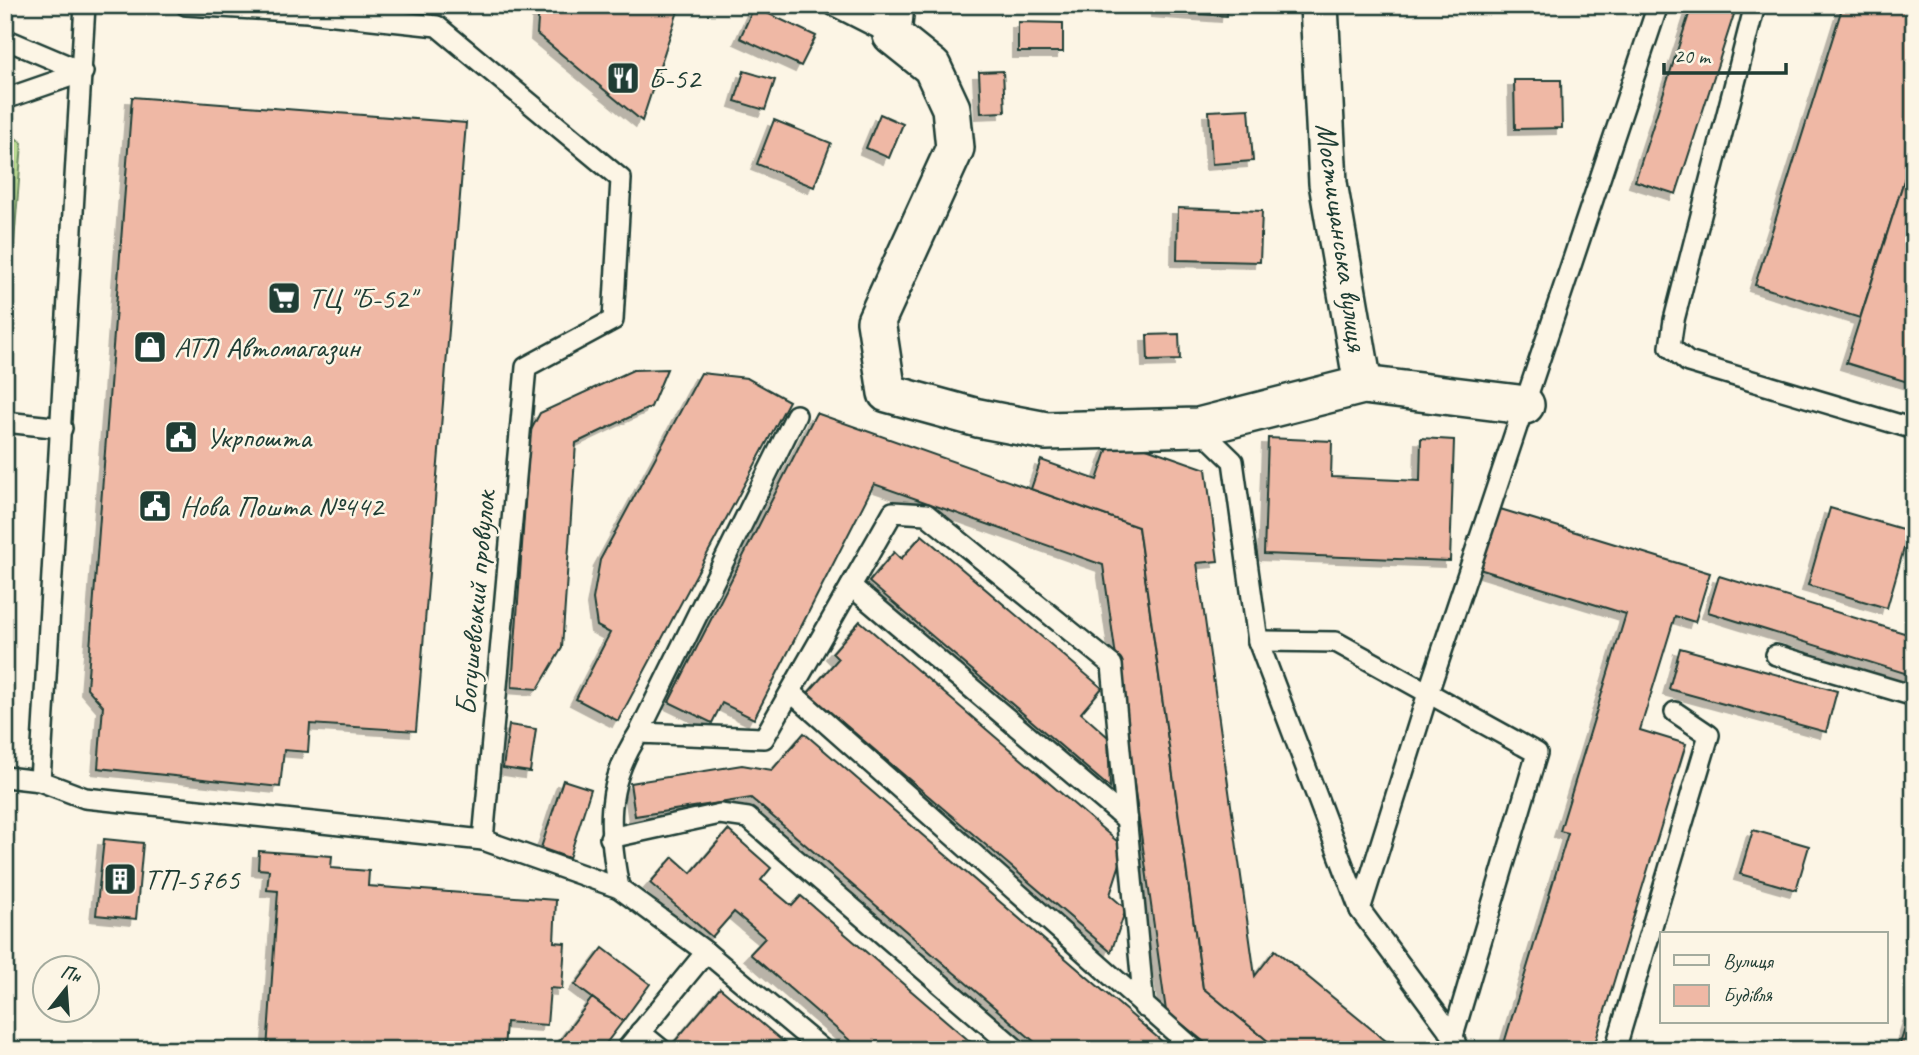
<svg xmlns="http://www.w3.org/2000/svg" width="1919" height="1055" font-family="Caveat,sans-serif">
	<defs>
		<filter id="shadow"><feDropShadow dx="-6" dy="6" stdDeviation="0" flood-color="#0004"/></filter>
	</defs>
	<rect width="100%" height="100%" fill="#fcf5e5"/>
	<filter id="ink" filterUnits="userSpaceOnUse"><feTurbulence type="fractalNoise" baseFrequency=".0143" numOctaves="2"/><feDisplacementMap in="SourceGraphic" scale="14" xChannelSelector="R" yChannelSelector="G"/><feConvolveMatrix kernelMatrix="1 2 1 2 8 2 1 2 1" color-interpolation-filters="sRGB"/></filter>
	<g filter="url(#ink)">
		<path fill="#bbda93" stroke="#6d8c64" stroke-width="2" d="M5 130 22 143 5 355Z"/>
		<g fill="#efb8a5" stroke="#1f3d34" stroke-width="2" filter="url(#shadow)">
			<path d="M539 5H680L642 121 537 34Z"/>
			<path d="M1157 5H1228L1227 16 1157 11Z"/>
			<path d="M1692 5H1737L1676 194 1635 181Z"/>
			<path d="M1843 5H1914V149L1860 318 1755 285Z"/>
			<path d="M754 7 816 36 801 66 740 38Z"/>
			<path d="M1018 22 1063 23V52H1018Z"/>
			<path d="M744 71 775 80 765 110 735 101Z"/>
			<path d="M1003 71 1005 112 981 113 979 72Z"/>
			<path d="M1514 80H1561L1562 128 1515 129Z"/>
			<path d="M132 97 466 123 416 731 310 724 308 752 284 750 280 787 98 768 103 706 87 688Z"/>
			<path d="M1249 109 1253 161 1212 164 1209 111Z"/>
			<path d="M880 114 903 124 889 158 866 148Z"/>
			<path d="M774 120 831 143 814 187 757 164Z"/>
			<path d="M1914 149V384L1846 363Z"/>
			<path d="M1178 208 1262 211 1260 262 1177 260Z"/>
			<path d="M1179 334 1180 360 1148 361 1147 335Z"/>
			<path d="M667 369 651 407 576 443 562 648 538 689 512 687 530 432 540 413 633 370Z"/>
			<path d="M701 373 747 378 789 401 618 721 576 699 610 633 597 626 593 599 600 560Z"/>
			<path d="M816 413 1138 527 1203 988 1279 1050H1214L1166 1011 1103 565 874 484 754 719 722 703 712 723 669 702Z"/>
			<path d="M1112 436 1206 469 1218 561 1197 563 1255 976 1275 950 1397 1050H1279L1203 988 1138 527 1031 489 1041 460 1097 480Z"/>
			<path d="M1268 438 1332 441 1331 477 1420 481 1421 438 1454 440 1450 561 1264 554Z"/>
			<path d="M1497 508 1710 573 1695 622 1675 616 1640 730 1686 744 1593 1050H1502L1568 833 1560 831 1626 614 1479 569Z"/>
			<path d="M1830 508 1909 531 1887 608 1808 585Z"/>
			<path d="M922 535 1102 688 1081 713 1108 737 1110 788 869 582 894 552 901 559Z"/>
			<path d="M1719 576 1914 636V676L1708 612Z"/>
			<path d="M860 621 1125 848 1110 895 1126 909 1111 952 808 693 838 659 832 653Z"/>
			<path d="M1680 648 1837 691 1826 732 1669 689Z"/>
			<path d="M509 725 536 729 530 772 503 768Z"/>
			<path d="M804 733 1172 1050H1044L751 798 635 816 630 783 742 765 772 770Z"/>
			<path d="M563 780 591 789 569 858 541 848Z"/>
			<path d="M728 830 771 868 761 880 792 906 801 896 980 1050H861L750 954 765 938 734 912 712 937 650 883 673 857 691 873Z"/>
			<path d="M1753 830 1809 846 1796 890 1740 874Z"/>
			<path d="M104 839 143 843 136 919 96 915Z"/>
			<path d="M259 851 332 856 331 868 369 871 368 886 556 900 554 942 565 943 562 989 550 988 547 1025 506 1022 504 1050H267L278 891 267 890 269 870 258 869Z"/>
			<path d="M603 948 650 984 623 1021 575 985Z"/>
			<path d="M720 988 793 1050H673L670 1047Z"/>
			<path d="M592 998 623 1021 601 1050H553Z"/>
			<path d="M1914 1001V1050H1898Z"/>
		</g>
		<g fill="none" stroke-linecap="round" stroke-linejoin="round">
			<defs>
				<g id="lane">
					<path d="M833 5 892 35"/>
					<path d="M1755 5 1674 320 1670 347 1688 362 1914 429"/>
					<path d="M5 39 83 72 5 99"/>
					<path d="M5 422 62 428"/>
					<path d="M1198 427 1233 461 1258 641 1360 910 1453 1036 1458 1050"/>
					<path d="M851 586 1127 820"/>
					<path d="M1258 641 1336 642 1537 753 1453 1036"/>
					<path d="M1776 655 1914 696"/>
					<path d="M791 692 1195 1050"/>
					<path d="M639 733 796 415"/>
					<path d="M5 777 40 781 85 798 483 840 526 367 613 320 621 179 437 26 307 12 186 5"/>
					<path d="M40 781 85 5"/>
					<path d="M610 838 720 814 748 818 1017 1050"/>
					<path d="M483 840 619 888 706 952 823 1050"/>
					<path d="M619 888C608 830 604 785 639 733L764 738 893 512 926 514 1112 665 1144 1007"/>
					<path d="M1360 910 1429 690 1658 5"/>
					<path d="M640 1032 662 1050"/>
					<path d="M626 1050 706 952"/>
					<path d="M1615 1050 1709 735 1675 712"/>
				</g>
				<g id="street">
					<path d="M895 5 892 35 932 67 951 108 955 148 876 321 887 393 978 418 1046 431 1198 427 1363 385 1525 405"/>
					<path d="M1319 5 1328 183 1363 385"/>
				</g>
			</defs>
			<use href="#lane" stroke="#1f3d34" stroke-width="24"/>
			<use href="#street" stroke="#1f3d34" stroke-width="42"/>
			<use href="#lane" stroke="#fcf5e5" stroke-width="19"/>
			<use href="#street" stroke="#fcf5e5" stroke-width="37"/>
		</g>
	</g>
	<defs>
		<symbol id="restaurant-square" viewBox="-11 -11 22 22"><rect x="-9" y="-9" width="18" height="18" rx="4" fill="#1f3d34" stroke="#fcf5e5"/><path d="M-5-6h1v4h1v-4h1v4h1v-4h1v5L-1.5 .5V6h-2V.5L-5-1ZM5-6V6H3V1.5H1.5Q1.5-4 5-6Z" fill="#fff"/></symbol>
		<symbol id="supermarket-square" viewBox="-11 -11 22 22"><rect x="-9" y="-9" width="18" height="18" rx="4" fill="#1f3d34" stroke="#fcf5e5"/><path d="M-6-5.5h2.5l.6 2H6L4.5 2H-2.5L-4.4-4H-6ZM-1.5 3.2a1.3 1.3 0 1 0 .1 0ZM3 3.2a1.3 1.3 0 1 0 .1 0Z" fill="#fff"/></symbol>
		<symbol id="shop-square" viewBox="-11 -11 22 22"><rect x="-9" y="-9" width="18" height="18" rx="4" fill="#1f3d34" stroke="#fcf5e5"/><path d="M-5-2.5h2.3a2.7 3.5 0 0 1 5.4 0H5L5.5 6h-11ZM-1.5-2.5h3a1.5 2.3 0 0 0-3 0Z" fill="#fff"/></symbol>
		<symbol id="civic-square" viewBox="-11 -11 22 22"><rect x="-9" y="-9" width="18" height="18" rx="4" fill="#1f3d34" stroke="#fcf5e5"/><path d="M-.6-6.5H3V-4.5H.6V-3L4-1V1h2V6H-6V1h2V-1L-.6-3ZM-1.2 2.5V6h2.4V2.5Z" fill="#fff"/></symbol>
		<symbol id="building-square" viewBox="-11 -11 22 22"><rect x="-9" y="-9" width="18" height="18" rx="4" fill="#1f3d34" stroke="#fcf5e5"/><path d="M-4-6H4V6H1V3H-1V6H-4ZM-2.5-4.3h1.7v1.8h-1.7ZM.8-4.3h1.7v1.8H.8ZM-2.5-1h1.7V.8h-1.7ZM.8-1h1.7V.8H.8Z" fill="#fff"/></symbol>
	</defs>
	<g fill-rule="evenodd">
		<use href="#restaurant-square" x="604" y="59" width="38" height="38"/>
		<use href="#supermarket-square" x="265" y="279" width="38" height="38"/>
		<use href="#shop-square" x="131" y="328" width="38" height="38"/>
		<use href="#civic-square" x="162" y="418" width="38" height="38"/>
		<use href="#civic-square" x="136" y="487" width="38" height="38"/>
		<use href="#building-square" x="101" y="860" width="38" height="38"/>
	</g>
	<g text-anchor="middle" stroke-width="5" stroke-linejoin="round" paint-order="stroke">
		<g font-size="30" fill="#1f3d34" stroke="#fcf5e5" text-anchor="start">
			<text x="648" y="88">Б-52</text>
			<text x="308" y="308">ТЦ "Б-52"</text>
			<text x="174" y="357">АТЛ Автомагазин</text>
			<text x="206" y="447">Укрпошта</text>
			<text x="180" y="516">Нова Пошта №442</text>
			<text x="144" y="889">ТП-5765</text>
		</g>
		<g font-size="30" fill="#1f3d34" stroke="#fcf5e5">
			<text transform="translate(1342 237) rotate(82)" y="10">Мостищанська вулиця</text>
			<text transform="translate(475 603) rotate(-85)" y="10">Богушевський провулок</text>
		</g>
	</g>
	<rect width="1919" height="1055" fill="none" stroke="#fcf5e5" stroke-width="28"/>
	<rect x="14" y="14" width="1891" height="1027" fill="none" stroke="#1f3d34" stroke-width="2.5" filter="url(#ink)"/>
	<rect x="1660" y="932" width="228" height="91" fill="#fcf5e5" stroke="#a4ab9e" stroke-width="2"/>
	<rect x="1674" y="955" width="35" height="10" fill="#fcf5e5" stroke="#a4ab9e" stroke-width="2"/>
	<text x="1723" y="968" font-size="21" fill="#1f3d34">Вулиця</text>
	<rect x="1674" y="985" width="35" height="21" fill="#efb8a5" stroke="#a4ab9e" stroke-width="2"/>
	<text x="1723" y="1002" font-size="21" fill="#1f3d34">Будівля</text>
	<g transform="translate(66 989) rotate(17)"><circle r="33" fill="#fcf5e5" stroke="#a4ab9e" stroke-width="2"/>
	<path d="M0-5L12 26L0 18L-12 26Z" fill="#1f3d34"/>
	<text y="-10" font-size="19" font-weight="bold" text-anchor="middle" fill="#1f3d34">Пн</text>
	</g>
	<path d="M1664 63v10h122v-10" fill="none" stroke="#1f3d34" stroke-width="3.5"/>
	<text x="1674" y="63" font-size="21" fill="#1f3d34" stroke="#fcf5e5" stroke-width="5" paint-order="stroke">20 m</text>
</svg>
